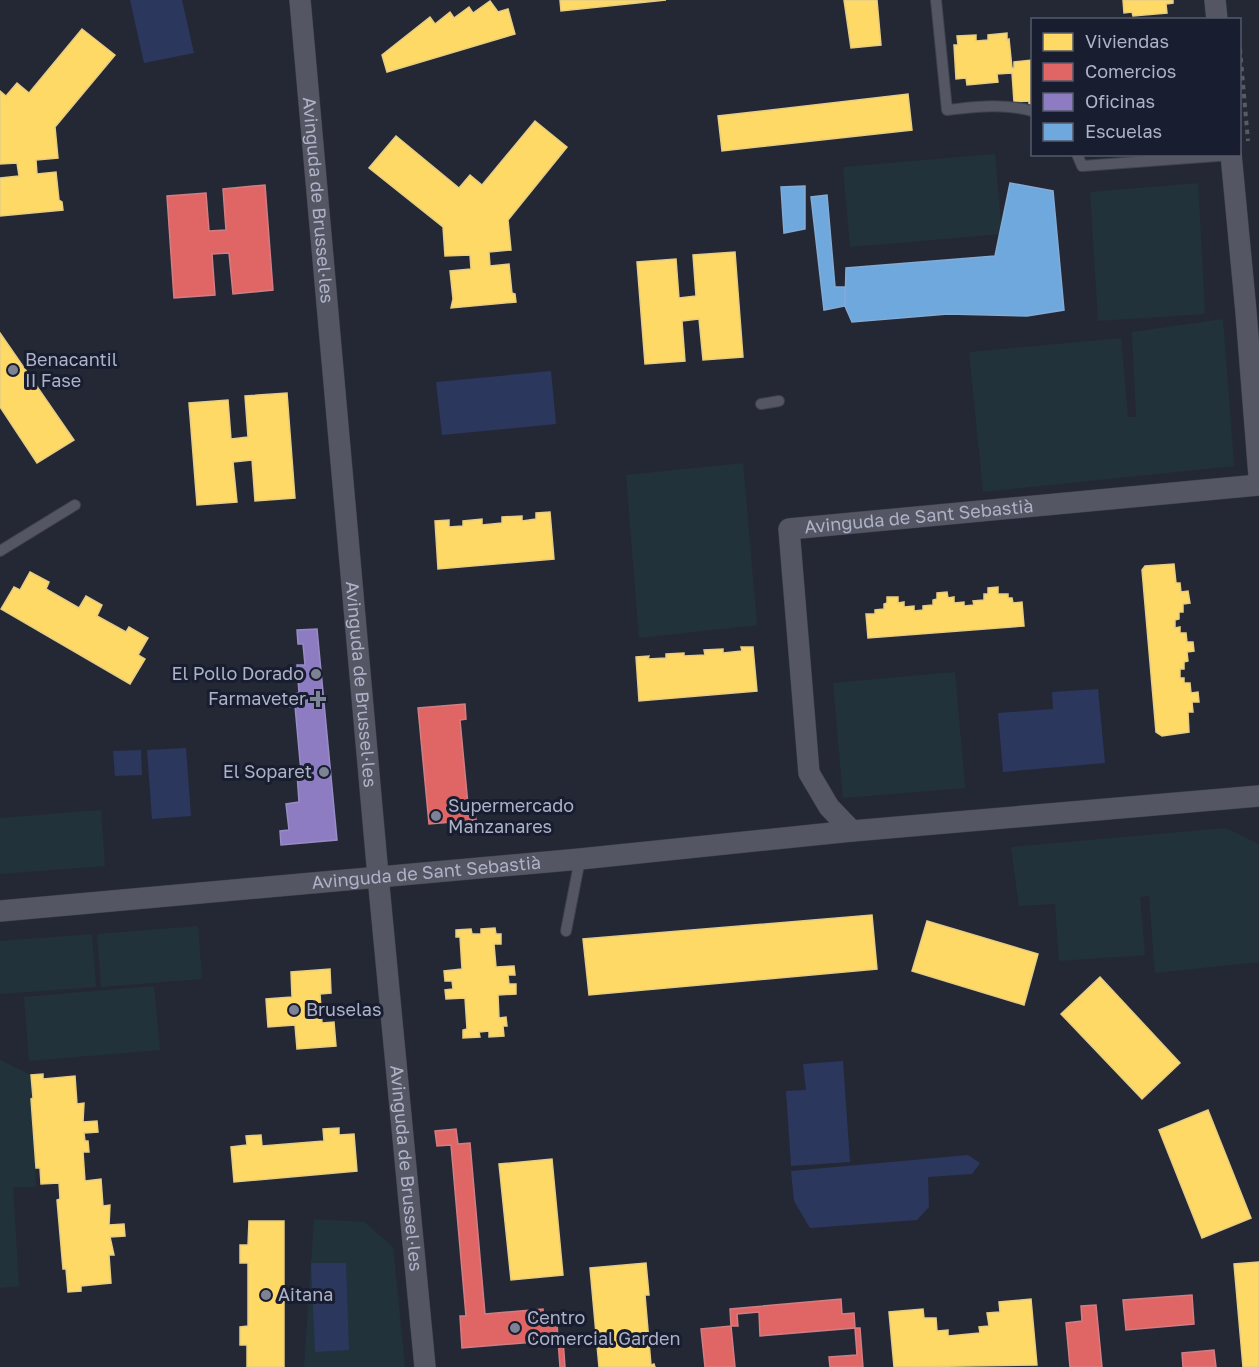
<svg xmlns="http://www.w3.org/2000/svg" width="1259" height="1367" font-family="'Golos Text',sans-serif">
	<rect width="100%" height="100%" fill="#242835"/>
	<g fill="#21323b">
		<path d="M995 154 1002 234 850 247 843 167Z"/>
		<path d="M1198 183 1205 314 1098 321 1090 192Z"/>
		<path d="M1223 319 1234 466 983 492 969 352 1121 338 1128 417H1136L1132 332Z"/>
		<path d="M743 463 757 625 639 638 626 475Z"/>
		<path d="M955 672 965 788 843 798 833 683Z"/>
		<path d="M101 810 105 866 0 874V818Z"/>
		<path d="M1226 828 1259 844V962L1155 973 1149 896 1140 897 1145 955 1059 961 1055 904 1019 906 1011 847Z"/>
		<path d="M198 926 202 979 101 987 97 934Z"/>
		<path d="M92 934 96 987 0 994V941Z"/>
		<path d="M154 986 160 1050 29 1061 24 997Z"/>
		<path d="M0 1060 31 1075 36 1187H13L19 1286 0 1288Z"/>
		<path d="M314 1219 364 1222 393 1247 405 1367H304Z"/>
	</g>
	<g fill="#2b375c">
		<path d="M130 0H182L194 53 144 63Z"/>
		<path d="M551 371 556 424 442 435 436 382Z"/>
		<path d="M1098 689 1105 763 1003 772 998 713 1053 709 1052 692Z"/>
		<path d="M186 748 191 816 152 819 147 750Z"/>
		<path d="M141 750 142 775 115 776 113 751Z"/>
		<path d="M843 1061 850 1162 791 1166 786 1091 806 1090 803 1064Z"/>
		<path d="M968 1155 980 1163 972 1174 928 1177 929 1207 917 1220 810 1228 794 1201 791 1171Z"/>
		<path d="M311 1263H346L349 1350 315 1352Z"/>
	</g>
	<g fill="#ffd966" stroke="#e6cd83" stroke-width="1.5">
		<path d="M560 0H666L561 11Z"/>
		<path d="M844 0H877L881 45 851 48Z"/>
		<path d="M1123 0H1173V3L1166 4 1167 13 1133 16 1132 12 1124 13Z"/>
		<path d="M490 1 498 12 508 9 515 34 387 72 382 55 430 17 435 24 450 12 454 18 469 7 473 13Z"/>
		<path d="M82 29 115 55 55 127 58 158 36 160 37 174 56 172 59 200 62 202 63 210 0 216V178L19 176 17 163 0 164V91L6 96 17 83 29 93Z"/>
		<path d="M1007 33V40L1009 39 1012 68H1014V62L1032 60V108H1029V101L1014 102 1012 73 997 74 998 82 967 85 966 78 956 79 954 45H958L957 36 976 35V41L988 40V35Z"/>
		<path d="M908 94 912 130 722 151 718 116Z"/>
		<path d="M535 121 567 147 508 220 511 250 489 252 490 266 509 264 512 293 515 294 516 302 451 308 453 299 450 271 471 269 470 255 445 256 443 227 369 168 396 136 459 188 470 175 482 185Z"/>
		<path d="M735 252 743 357 703 360 699 319 682 321 685 361 645 364 637 262 676 259 679 298 696 296 693 255Z"/>
		<path d="M0 333 74 440 37 463 0 407Z"/>
		<path d="M287 393 295 498 255 501 252 460 233 462 237 502 197 505 189 403 228 400 231 439 248 437 245 396Z"/>
		<path d="M550 512 554 559 438 569 435 521 449 520V527L463 526V521L482 519V525L502 523V517L522 516V521L536 519V513Z"/>
		<path d="M1174 564 1176 583H1180L1181 592 1188 591 1190 603 1183 604V612H1179V619L1175 620V628L1180 627V633H1186L1187 642H1193L1194 651 1187 652 1188 661 1184 662V669H1180V678H1184V683H1190L1191 693 1198 692 1199 702H1192L1193 712H1188L1189 732 1162 736 1156 732 1142 570 1145 566Z"/>
		<path d="M30 572 49 582 46 589 79 608 86 596 102 605 97 616 126 632 129 627 148 638 138 655 145 659 130 684 1 609 14 587 20 590Z"/>
		<path d="M998 587V594H1008V598H1012L1013 603 1022 602 1024 626 868 638 866 614H875V610L884 609V604L887 603V597H898V603L904 602V607L914 606V611L923 610V606L933 605V600L937 599V593L947 592 948 598 954 597V603L964 602V606L974 605 973 601 984 600V594H988V588Z"/>
		<path d="M741 647H753L757 691 639 701 636 657 649 656 648 659 666 658V654L684 653V656L705 655 704 650 723 649V653L742 651Z"/>
		<path d="M872 915 877 969 589 995 583 939Z"/>
		<path d="M927 921 1038 954 1024 1005 912 971Z"/>
		<path d="M495 928 496 934H501V944H494L496 967 514 966 515 975H508L509 984H516V994L498 995 499 1018 506 1017 507 1026H503L504 1036 489 1037V1031L479 1032 480 1037 463 1038V1030L467 1029 465 998 446 999 445 990 453 989 452 981H445L444 971 462 969 460 937H456V930L471 929 472 934H481V929Z"/>
		<path d="M330 969 331 993 320 994 322 1023 334 1022 336 1046 297 1049 295 1025 268 1027 266 999 292 997 291 972Z"/>
		<path d="M1100 977 1180 1063 1142 1099 1061 1014Z"/>
		<path d="M43 1074V1079L75 1076 77 1104 84 1103 83 1122 97 1121 98 1132 84 1133 85 1141H88L89 1152H83L85 1181 101 1179 103 1206 110 1205 109 1225 124 1224 125 1236 110 1237 114 1255H109L111 1283 81 1286V1291L68 1292 66 1269H63L57 1200 60 1199 59 1183 41 1184 40 1168H36L31 1099 33 1098 31 1075Z"/>
		<path d="M1208 1110 1251 1218 1202 1238 1159 1130Z"/>
		<path d="M339 1128V1135L354 1134 357 1171 234 1182 231 1147 247 1145 246 1136 261 1135 262 1146 324 1141 323 1129Z"/>
		<path d="M552 1159 563 1275 511 1280 499 1164Z"/>
		<path d="M249 1221H284V1367H247V1345H240V1327L248 1326V1263H240V1245H248Z"/>
		<path d="M1259 1262V1367H1243L1234 1264Z"/>
		<path d="M646 1263 649 1295H645L651 1365 654 1364 655 1367H599L590 1268Z"/>
		<path d="M1031 1299 1037 1365 894 1367 889 1312 923 1309 924 1318H936L937 1331 948 1330V1336L980 1333 979 1327 989 1326 987 1313 1000 1312 999 1302Z"/>
	</g>
	<g fill="#e06666" stroke="#d17d83" stroke-width="1.5">
		<path d="M265 185 273 290 233 294 229 253 212 254 215 295 174 298 167 196 206 193 209 231 226 230 223 189Z"/>
		<path d="M465 704 466 719 460 720 468 805 474 804 476 820 429 824 418 708Z"/>
		<path d="M456 1129 458 1144 470 1143 485 1314 543 1309 544 1324 557 1323 558 1340 462 1348 460 1316H466L451 1145 437 1146 435 1131Z"/>
		<path d="M1192 1295 1194 1324 1126 1330 1123 1300Z"/>
		<path d="M841 1299 842 1314 854 1313 855 1328 760 1336 759 1312 737 1314 738 1326H731L730 1309Z"/>
		<path d="M1096 1305 1102 1367H1070L1066 1323 1082 1321 1081 1306Z"/>
		<path d="M731 1326 735 1367H705L701 1329Z"/>
		<path d="M855 1328H860L863 1367H830L829 1357 857 1355Z"/>
		<path d="M563 1339 565 1367H560L558 1340Z"/>
		<path d="M1214 1350 1216 1367H1183L1182 1353Z"/>
	</g>
	<path fill="#8e7cc3" stroke="#978cc4" stroke-width="1.5" d="M317 629 337 840 281 845 280 831 289 830 286 804 299 802 297 773 301 772 295 706 288 707 287 694 299 693 297 665H305L303 644H298L297 630Z"/>
	<g fill="#6fa8dc" stroke="#82abd6" stroke-width="1.5">
		<path d="M1010 183 1053 191 1064 310 1027 316 948 314 852 322 845 306 846 268 995 256Z"/>
		<path d="M805 186V229L784 233 781 187Z"/>
		<path d="M827 195 835 287H845V306L824 310 811 197Z"/>
	</g>
	<g fill="none" stroke-linecap="round" stroke-linejoin="round">
		<defs>
			<g id="lane">
				<path d="M936 0 947 110C975 107 1004 103 1032 111"/>
				<path d="M1077 154 1082 166 1231 155"/>
				<path d="M761 404 779 401"/>
				<path d="M0 551 75 505"/>
				<path d="M566 931 580 859"/>
			</g>
			<g id="street">
				<path id="s1" d="M300 0 378 876 425 1367"/>
				<path d="M1215 0 1217 20"/>
				<path d="M1231 154 1246 312 1259 476"/>
				<path id="s2" d="M852 831 829 807 809 773 789 529 1259 485"/>
				<path id="s3" d="M0 911 580 859 852 831 1259 796"/>
			</g>
		</defs>
		<use href="#lane" stroke="#3f424c" stroke-width="12"/>
		<use href="#street" stroke="#3f424c" stroke-width="22"/>
		<path stroke="#575b65" stroke-width="4" stroke-dasharray="4.5 4.5" stroke-linecap="butt" d="M1240 49 1248 141"/>
		<use href="#lane" stroke="#545763" stroke-width="10"/>
		<use href="#street" stroke="#545763" stroke-width="21"/>
	</g>
	<g fill="#7d8295" stroke="#181d2f" stroke-width="2">
		<circle cx="13" cy="370" r="6"/>
		<circle cx="316" cy="674" r="6"/>
		<path d="M315 690h6v6h6v6h-6v6h-6v-6h-6v-6h6z"/>
		<circle cx="324" cy="772" r="6"/>
		<circle cx="436" cy="816" r="6"/>
		<circle cx="294" cy="1010" r="6"/>
		<circle cx="266" cy="1295" r="6"/>
		<circle cx="515" cy="1328" r="6"/>
	</g>
	<g text-anchor="middle" stroke-width="6" stroke-linejoin="round" paint-order="stroke">
		<g font-size="18" fill="#adb2c8" stroke="#181d2f">
			<text dy="6" stroke="none"><textPath href="#s1" startOffset="201">Avinguda de Brussel·les</textPath></text>
			<text dy="6" stroke="none"><textPath href="#s2" startOffset="448">Avinguda de Sant Sebastià</textPath></text>
			<text dy="6" stroke="none"><textPath href="#s1" startOffset="687">Avinguda de Brussel·les</textPath></text>
			<text dy="6" stroke="none"><textPath href="#s3" startOffset="428">Avinguda de Sant Sebastià</textPath></text>
			<text dy="6" stroke="none"><textPath href="#s1" startOffset="1173">Avinguda de Brussel·les</textPath></text>
		</g>
		<g font-size="18" fill="#adb2c8" stroke="#181d2f" text-anchor="start">
			<text x="25" y="366">Benacantil<tspan x="25" dy="21">II Fase</tspan></text>
			<text x="304" y="680" text-anchor="end">El Pollo Dorado</text>
			<text x="306" y="705" text-anchor="end">Farmaveter</text>
			<text x="312" y="778" text-anchor="end">El Soparet</text>
			<text x="448" y="812">Supermercado<tspan x="448" dy="21">Manzanares</tspan></text>
			<text x="306" y="1016">Bruselas</text>
			<text x="278" y="1301">Aitana</text>
			<text x="527" y="1324">Centro<tspan x="527" dy="21">Comercial Garden</tspan></text>
		</g>
	</g>
	<rect x="1031" y="18" width="210" height="138" fill="#181d2f" stroke="#54596c" stroke-width="1.5"/>
	<rect x="1043" y="33" width="30" height="18" fill="#ffd966" stroke="#54596c" stroke-width="1.5"/>
	<text x="1085" y="48" font-size="18" fill="#adb2c8">Viviendas</text>
	<rect x="1043" y="63" width="30" height="18" fill="#e06666" stroke="#54596c" stroke-width="1.5"/>
	<text x="1085" y="78" font-size="18" fill="#adb2c8">Comercios</text>
	<rect x="1043" y="93" width="30" height="18" fill="#8e7cc3" stroke="#54596c" stroke-width="1.5"/>
	<text x="1085" y="108" font-size="18" fill="#adb2c8">Oficinas</text>
	<rect x="1043" y="123" width="30" height="18" fill="#6fa8dc" stroke="#54596c" stroke-width="1.5"/>
	<text x="1085" y="138" font-size="18" fill="#adb2c8">Escuelas</text>
</svg>
